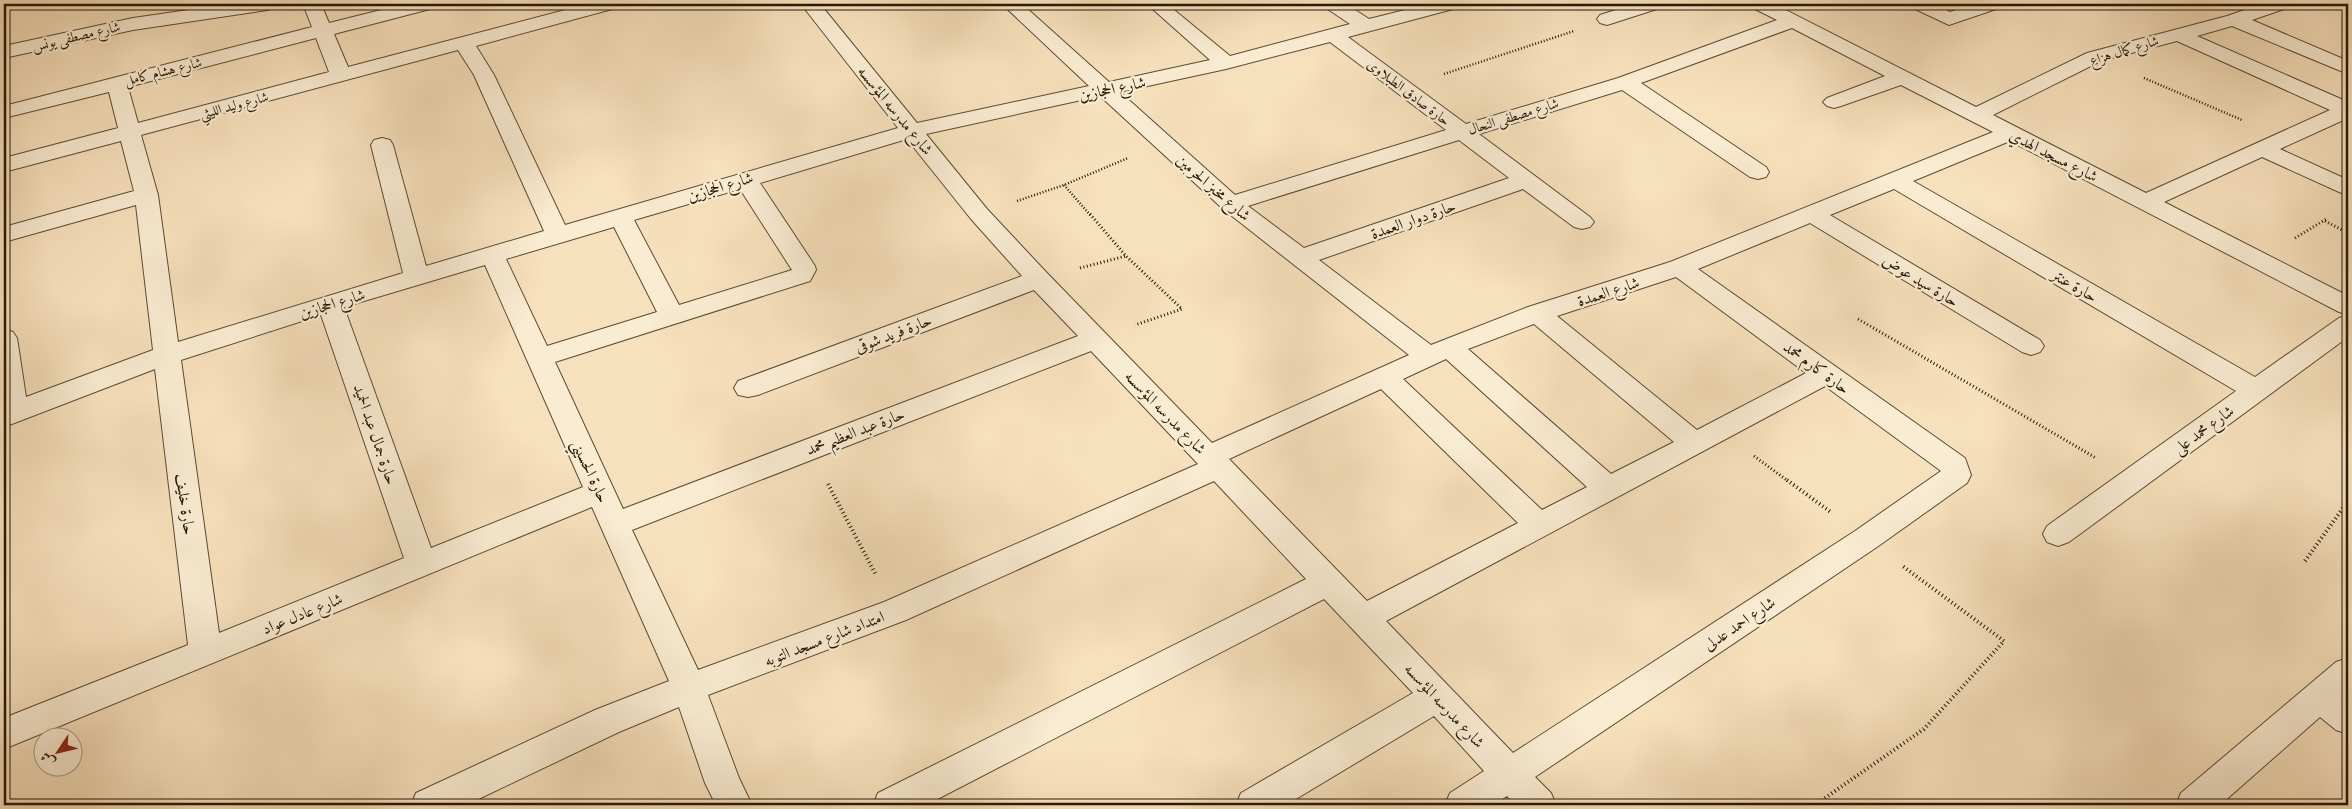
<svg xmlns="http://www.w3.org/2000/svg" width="2352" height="809" font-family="'IM FELL French Canon',Amiri,serif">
	<rect width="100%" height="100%" fill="#f7e1bc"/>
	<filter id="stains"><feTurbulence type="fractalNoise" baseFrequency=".004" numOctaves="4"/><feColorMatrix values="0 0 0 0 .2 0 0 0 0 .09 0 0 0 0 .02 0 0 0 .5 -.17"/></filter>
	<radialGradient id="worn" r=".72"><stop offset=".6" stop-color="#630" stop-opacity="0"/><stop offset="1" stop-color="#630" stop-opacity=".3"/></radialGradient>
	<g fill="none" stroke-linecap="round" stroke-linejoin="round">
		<defs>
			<g id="minor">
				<path d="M230 4H277L274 8 267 10 133 30 4 58V46L133 18Z"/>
				<path d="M303 4H321L329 23 405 4H436L434 8 334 34 348 67 588 4H618L616 8 476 46 494 75 565 225 898 128 801 4H820L917 123 1089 86 1002 4H1022L1109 82 1210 60 1147 4H1167L1230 56 1350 24 1326 8 1324 4H1346L1369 19 1429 4H1459L1457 8 1348 37 1466 124 1618 78 1777 20 1753 8 1751 4H1774L1976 107 2087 53 2227 16 2262 4H2289L2287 8 2252 20 2348 61V74L2232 26 2197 36 2348 102V118L2280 149 2348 180V196L2262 157 2164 202 2348 296V314L2339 312 2010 141 1913 181 2255 377 2339 318 2348 315V337L2069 542 2058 546 2047 542 2043 534 2047 526 2236 391 1894 189 1830 215 2040 340 2044 346 2040 352 2031 355 2022 352 1810 223 1698 269 1965 458 1971 475 1967 483 1877 547 1535 777 1551 793 1556 805H1515L1507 796 1493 805H1445L1450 793 1484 771 1434 716 1286 805H1236L1241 793 1413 693 1324 599 926 805H873L878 793 1306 579 1214 481 906 620 708 695 739 778 752 805H716L705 783 679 707 619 732 466 805H411L416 793 595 710 669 681 592 507 4 749V718L188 645 155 369 4 427V329L13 332 17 338 26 397 153 350 136 205 4 242V227L134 191 121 141 4 172V158L118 128 109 92 4 118V106L312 27ZM1792 28 1885 76 1827 98 1823 102 1827 106 1834 108 1841 106 1901 85 1993 132 1670 262 1528 307 1431 345 1319 260 1523 189 1574 227 1582 229 1590 227 1594 222 1590 217 1479 134 1622 90 1750 177 1758 179 1766 177 1769 172 1766 167 1641 83ZM316 38 329 72 138 123 128 87ZM2177 41 2330 110 2146 193 1993 115 2101 61ZM1330 42 1446 130 1235 195 1120 92 1226 69ZM458 50 474 75 544 231 426 266 393 145 390 140 382 138 374 140 371 145 403 273 178 342 158 195 141 135ZM1100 96 1223 209 1409 355 1212 443 1047 273 987 209 926 134ZM907 139 971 219 1022 276 738 381 734 388 738 395 748 397 758 395 1034 290 1078 336 623 509 555 362 810 281 816 270 815 266 760 183ZM1459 140 1509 178 1304 248 1248 206ZM740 189 792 270 679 305 634 220ZM614 227 657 312 547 346 506 259ZM485 265 583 487 431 548 344 307ZM1676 277 1806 373 1697 430 1557 316ZM321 315 404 558 219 633 181 360ZM1534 324 1674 442 1611 474 1468 349ZM1091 351 1198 464 884 602 698 670 632 530ZM1446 359 1587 487 1542 510 1403 379ZM1825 386 1941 471 1855 531 1513 753 1386 621ZM1381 389 1518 523 1367 601 1229 459Z"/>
				<path d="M1634 4H1663L1660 8 1607 25 1600 23 1597 19 1600 15Z"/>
				<path d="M1910 4H1934L1950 12 1974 4H2002L1999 8 1949 25 1913 8Z"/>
				<path d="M2348 658V692L2344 696 2348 700V734L2336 730 2320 717 2220 805H2176L2181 793 2336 662Z"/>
			</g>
		</defs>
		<use href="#minor" stroke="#5a4b34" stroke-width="2"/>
		<g stroke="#261907" stroke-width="2.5" stroke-dasharray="1 2" stroke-linecap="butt">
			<path d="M1444 74 1574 31"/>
			<path d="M2144 78 2242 120"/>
			<path d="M1064 185 1091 216"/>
			<path d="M1017 201 1064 185 1128 158"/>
		</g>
		<g stroke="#261907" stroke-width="3" stroke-dasharray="1 2.5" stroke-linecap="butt">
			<path d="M1090 214 1126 256 1182 309 1135 325"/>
			<path d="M2325 221 2348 233"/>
			<path d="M2295 238 2328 218"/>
			<path d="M1080 268 1126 256"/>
			<path d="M1858 319 2096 458"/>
			<path d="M1754 456 1788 481"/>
		</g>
		<g stroke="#261907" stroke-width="4" stroke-dasharray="1 3" stroke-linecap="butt">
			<path d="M1787 480 1832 513"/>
			<path d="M828 484 876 575"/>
			<path d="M2305 561 2348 501"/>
			<path d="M1815 805 1924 729 2004 641 1901 565"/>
		</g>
		<use href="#minor" fill="#faecd3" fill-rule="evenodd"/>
	</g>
	<g text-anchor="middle" stroke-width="4.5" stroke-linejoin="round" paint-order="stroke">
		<g font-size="14" fill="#261907" stroke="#faecd3">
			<text transform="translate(76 36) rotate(-13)" y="5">شارع مصطفى يونس</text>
			<text transform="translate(2124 50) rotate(-17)" y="5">شارع كمال هزاع</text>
			<text transform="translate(163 71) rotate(-14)" y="5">شارع هشام كامل</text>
			<text transform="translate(1409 92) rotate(37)" y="5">حارة صادق الطبلاوى</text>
			<text transform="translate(234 105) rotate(-15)" y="5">شارع وليد الليثي</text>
			<text transform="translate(1513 116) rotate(-17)" y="5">شارع مصطفى النحال</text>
		</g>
		<g font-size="16" fill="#261907" stroke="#faecd3">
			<text transform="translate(1112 88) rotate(-12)" y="6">شارع الحجازين</text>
			<text transform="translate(896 110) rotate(51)" y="6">شارع مدرسه المؤسسه</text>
			<text transform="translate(2054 155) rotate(27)" y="6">شارع مسجد الهدي</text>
			<text transform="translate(720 186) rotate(-17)" y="6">شارع الحجازين</text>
			<text transform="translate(1214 187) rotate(41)" y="6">شارع مخبز الحرمين</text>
			<text transform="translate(1413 219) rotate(-19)" y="6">حارة دوار العمدة</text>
			<text transform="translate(1921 280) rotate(31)" y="6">حارة سيد عوض</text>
			<text transform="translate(2075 285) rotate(30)" y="6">حارة عنتر</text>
			<text transform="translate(1608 291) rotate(-18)" y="6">شارع العمدة</text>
			<text transform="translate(332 303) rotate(-17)" y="6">شارع الحجازين</text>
			<text transform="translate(893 333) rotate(-21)" y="6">حارة فريد شوقى</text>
			<text transform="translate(1817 367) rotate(36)" y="6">حارة كارم محمد</text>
			<text transform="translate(1166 412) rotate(46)" y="6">شارع مدرسه المؤسسه</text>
			<text transform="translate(2203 429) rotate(-36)" y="6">شارع محمد على</text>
			<text transform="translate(855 431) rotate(-21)" y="6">حارة عبد العظيم محمد</text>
			<text transform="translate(376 434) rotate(71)" y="6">حارة جمال عبد الحميد</text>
			<text transform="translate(591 471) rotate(65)" y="6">حارة الحسيني</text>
			<text transform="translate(186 504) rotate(82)" y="6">حارة خليف</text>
			<text transform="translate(302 613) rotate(-22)" y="6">شارع عادل عواد</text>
			<text transform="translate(1739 623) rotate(-34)" y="6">شارع احمد عدلى</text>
			<text transform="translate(824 638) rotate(-21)" y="6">امتداد شارع مسجد التوبه</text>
			<text transform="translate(1445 705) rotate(47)" y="6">شارع مدرسه المؤسسه</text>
		</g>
	</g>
	<rect width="2352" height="809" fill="none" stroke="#f7e1bc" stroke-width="20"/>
	<rect x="5" y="5" width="2342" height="799" fill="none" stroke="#261907" stroke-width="2.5"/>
	<rect x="10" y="10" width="2332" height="789" fill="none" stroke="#261907"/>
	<g transform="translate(58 752) rotate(235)"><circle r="24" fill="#faecd3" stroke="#a59881"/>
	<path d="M0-4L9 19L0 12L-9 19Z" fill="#8f2418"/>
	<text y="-8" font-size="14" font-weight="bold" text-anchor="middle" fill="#261907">ش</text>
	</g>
	<rect width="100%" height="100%" filter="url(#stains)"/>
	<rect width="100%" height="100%" fill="url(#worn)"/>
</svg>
